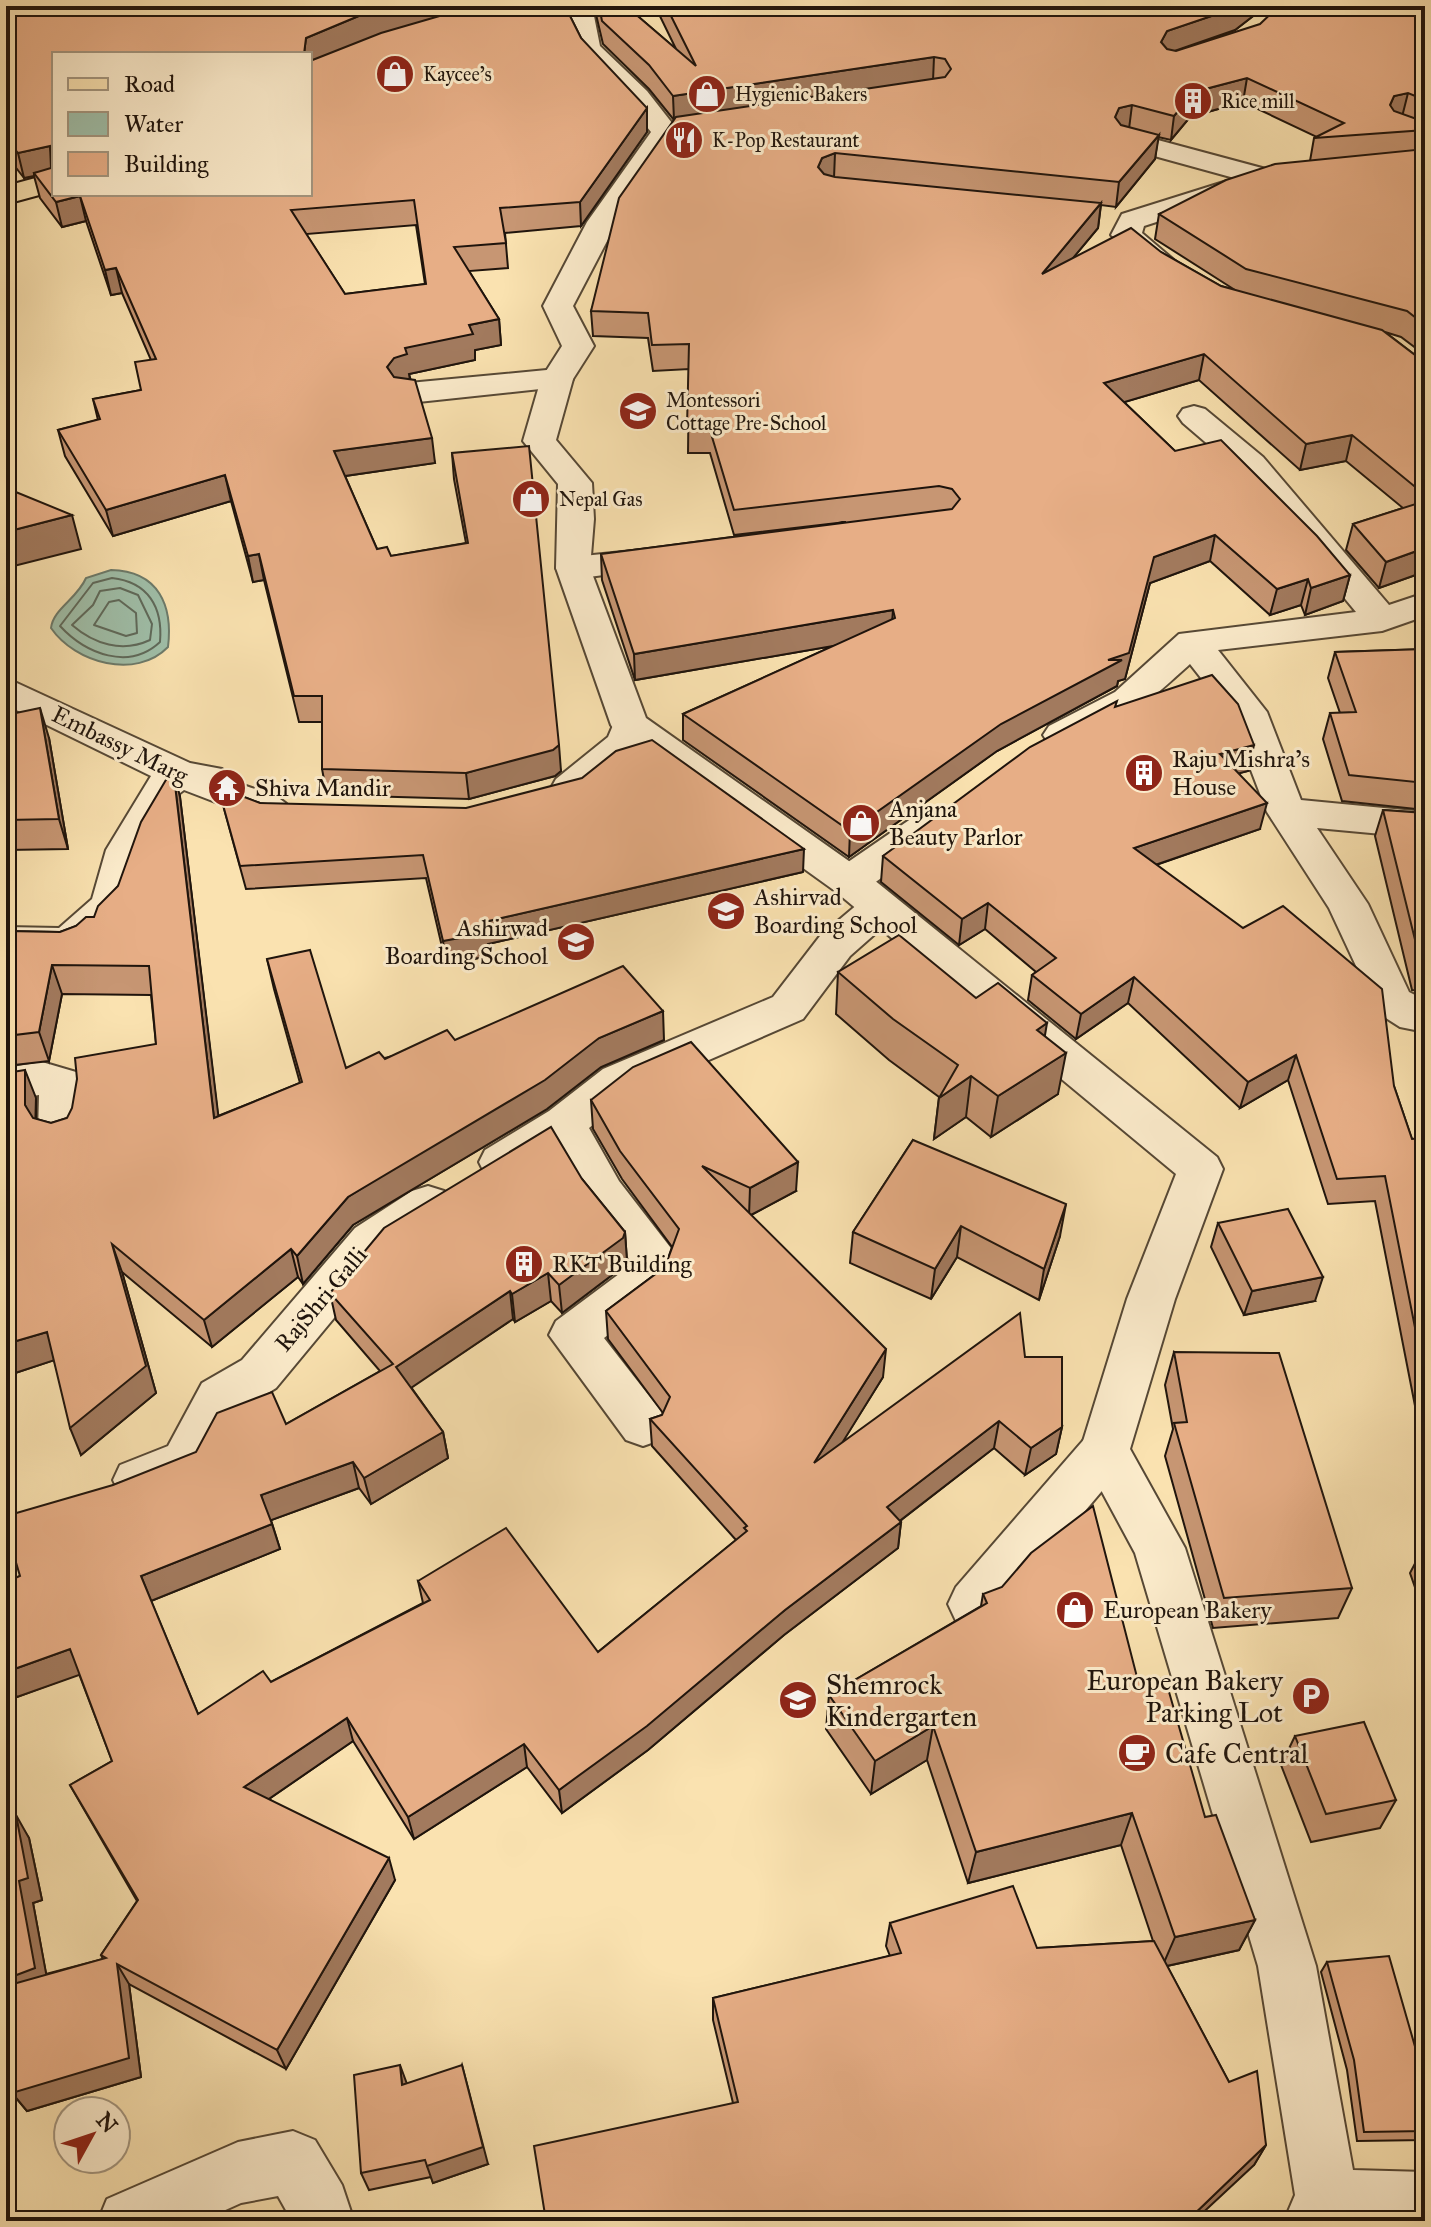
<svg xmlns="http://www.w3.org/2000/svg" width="1431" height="2227" font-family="'IM FELL Great Primer',serif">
	<rect width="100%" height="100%" fill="#fae2b0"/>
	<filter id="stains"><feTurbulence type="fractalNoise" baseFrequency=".0025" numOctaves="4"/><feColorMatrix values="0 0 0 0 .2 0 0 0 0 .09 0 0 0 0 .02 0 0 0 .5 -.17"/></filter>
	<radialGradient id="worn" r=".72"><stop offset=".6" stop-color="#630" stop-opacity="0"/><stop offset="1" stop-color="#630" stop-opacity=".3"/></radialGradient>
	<path fill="#9fbea8" stroke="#6c7a6a" stroke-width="2" d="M111 570C159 571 173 606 168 647 136 680 75 663 51 628 53 609 77 599 86 578Z"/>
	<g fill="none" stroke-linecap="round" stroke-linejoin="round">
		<g stroke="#5f695a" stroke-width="2">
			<path d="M112 578C148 582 163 607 160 642 129 671 86 654 60 626L93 583Z"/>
			<path d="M120 588 138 595 152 624 150 640C122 653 94 644 72 625L93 605 100 591Z"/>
			<path d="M119 600 136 613 137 633 126 636 94 625 109 602Z"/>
		</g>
		<defs>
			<g id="minor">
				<path d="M438 6H467L480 18 476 23H458Z"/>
				<path d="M1128 132 1277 172 1281 178 1277 184 1267 187 1118 146 1114 140 1118 134Z"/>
				<path d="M1227 181 1237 184 1241 190 1237 196 1144 226 1142 233 1182 267 1178 273H1156L1111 235 1122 214Z"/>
				<path d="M557 369 568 372 573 379 568 386 409 403 398 400 393 393 398 386 409 383Z"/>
				<path d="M1194 406 1205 409 1263 457 1389 605 1425 593V616L1382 631 1218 650 1267 712 1301 800 1425 812V838L1317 828 1368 904 1409 992 1425 1000V1032L1400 1027 1378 1013 1329 908 1267 812 1230 715 1190 664C1160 691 1092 756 1049 744L1043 735 1049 726 1115 692 1179 634 1356 612 1239 471 1183 423 1178 416 1183 409Z"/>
				<path d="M662 548 674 552 679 559 674 566 573 579 561 576 556 568 561 560 573 557Z"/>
				<path d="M6 678 190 763 222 769C237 793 277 786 292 811L287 820 273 824 184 790 176 796 146 850 124 915 84 953 69 958 6 957V927L59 928 92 899 106 850 151 776 6 705Z"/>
				<path d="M630 713 643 716 649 725C642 756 589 806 556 797L551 788 556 779 608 737 617 716Z"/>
				<path d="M932 810 946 814 952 823 946 832 863 891 849 895 835 891 829 881 835 871 918 814Z"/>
				<path d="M879 894 893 898 899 908 893 918 850 956 803 1019 633 1093 589 1128 619 1181 677 1256 664 1292 604 1338 660 1410 668 1425 660 1440 643 1446 626 1440 549 1335 556 1321 627 1268 630 1260 587 1206 555 1151C532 1165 513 1183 485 1174L479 1162 485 1150 549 1111 603 1069 773 997 820 936 865 898Z"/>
				<path d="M42 1062 76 1072C87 1092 86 1125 76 1144L60 1149 44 1144 38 1132 39 1095 6 1100V1068Z"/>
				<path d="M428 1186 444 1191 451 1204 444 1217 387 1254 276 1388 236 1413 204 1476 138 1502 120 1495 113 1480 120 1465 168 1446 202 1383 242 1360 355 1228 412 1191Z"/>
				<path d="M1105 1430 1123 1436 1130 1451 1123 1466 992 1621 974 1628 956 1621 948 1604 956 1587 1087 1436Z"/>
				<path d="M293 2131 315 2140 342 2185 354 2221H292L278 2196 241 2203 201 2221H98L107 2199 238 2142Z"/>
			</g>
			<path id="tertiary" d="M566 6H592L600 46 647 91 679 132 617 222 573 306 594 346 573 379 556 440 592 483 594 519 590 568 646 718 863 871 1217 1157 1223 1169 1175 1299 1130 1449 1185 1548 1316 1966 1353 2170 1425 2172V2221H1284L1295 2195 1258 1966 1135 1553 1080 1451 1127 1299 1176 1174 835 891 617 734 611 725 556 568 558 484 523 441 541 379 562 346 543 306 587 222 651 132C620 89 566 64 566 6Z"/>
			<path id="primary" d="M54 173V191L6 204V186Z"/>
		</defs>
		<use href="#minor" stroke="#564835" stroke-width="4"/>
		<use href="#tertiary" stroke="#564835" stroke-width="4"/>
		<use href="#primary" stroke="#1f140c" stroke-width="4"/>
		<use href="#minor" fill="#fceccc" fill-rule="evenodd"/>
		<use href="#tertiary" fill="#fceccc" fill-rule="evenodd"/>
		<use href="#primary" fill="#fae2b0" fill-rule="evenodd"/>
	</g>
	<g fill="#c79673" stroke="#1f140c" stroke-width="2" fill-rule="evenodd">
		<path d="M6 6H444L445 14 472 7 471 6H565L581 38 647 132 581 226 505 233 508 268 469 271 499 319 501 345 475 350V360L409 374 435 463 345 476 377 549 391 556 466 543 454 479 452 453 561 771 555 776 469 799 327 795 322 769V722H299L264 580 253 582 231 501 113 536 65 456 58 430 98 420 93 399 141 390 151 360 122 293 111 295 86 221 62 227 40 198 34 176 24 178 9 159 6 160ZM416 225 425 284 345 294 306 234Z"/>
		<path d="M594 6H626L676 49 655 6H1266L1235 30 1176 51 1425 6V355L1401 337 1385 332 1419 358 1425 359V573L1424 572 1379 588 1346 550 1353 524 1403 508 1346 461 1300 470 1199 380 1124 402 1175 451 1350 575 1343 601 1305 615 1301 605 1270 615 1210 561 1150 583 1125 679 1118 681 1117 686 997 751 849 857 683 740V714L833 646 635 680 602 580 601 554 846 522 734 535 710 453H688L689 369 653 371 648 338 593 336 591 311 674 120 649 89 603 44ZM1243 102 1317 137 1314 138 1310 161 1159 214 1155 239 1235 290 1221 286 1161 252 1073 258 1098 228 1101 205 1116 207 1155 159 1158 137 1171 140 1190 117Z"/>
		<path d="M1425 649V810L1342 801 1323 739 1330 713H1340L1328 678 1335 652Z"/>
		<path d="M1116 707 1248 771 1239 773 1260 829 1156 865 1394 1086 1412 1139 1425 1138V1457L1375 1201 1328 1204 1288 1080 1240 1108 1128 1003 1076 1039 1028 1000 1032 975 1036 972 985 929 959 945 881 882 883 856Z"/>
		<path d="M6 715 49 738 68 849 6 850Z"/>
		<path d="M218 787 260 803 803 872 488 944 490 956 446 964 426 878 246 889Z"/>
		<path d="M180 797 218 1116 300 1083 274 989 267 959 346 1068 455 1040H664L601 1067 547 1109 353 1225 303 1284 298 1277 212 1347 122 1272 156 1393 81 1455 54 1360 6 1376 36 1098V1119L51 1123 67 1118 156 1044 151 995 62 994 49 1061 6 1066V931L60 932 76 926 94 917 118 886Z"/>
		<path d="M1383 810 1425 813V991L1412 990 1375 836Z"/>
		<path d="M838 972 976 998 1045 1036 1058 1094 991 1137 966 1117 934 1139 939 1097 889 1060 836 1014Z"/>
		<path d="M591 1100 796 1191 751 1215 883 1377 841 1444 1025 1357 1062 1427 1056 1454 1025 1475 994 1448 900 1521 901 1522 898 1548 784 1635 648 1750 562 1813 527 1767 414 1839 353 1741 269 1799 395 1880 286 2069 129 1984 141 2077 27 2111 12 2093 6 2018V1786L14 1816 29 1838 42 1900 33 1903 46 1974 103 1959 101 1955 137 1901 70 1785 112 1761 79 1674 17 1697 6 1677V1582L20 1576 113 1485 286 1424 380 1371 336 1320 330 1293 582 1179 625 1232 627 1261 624 1266 562 1313 551 1301 515 1322 513 1319 411 1387 443 1432 448 1458 371 1504 359 1488 271 1520 280 1549 151 1601 198 1714 271 1682 423 1603 418 1581 598 1652 736 1540 652 1446 650 1419 662 1415 663 1413 608 1339 606 1311 665 1267 672 1247 622 1179 593 1129Z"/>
		<path d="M913 1140 1060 1236 1039 1300 957 1257 931 1299 850 1263 853 1232Z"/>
		<path d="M1218 1223 1315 1301 1244 1315 1211 1247Z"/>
		<path d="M1174 1352 1352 1588 1338 1618 1213 1628 1165 1456 1173 1429 1165 1385Z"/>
		<path d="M1423 1548H1425V1616L1410 1573Z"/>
		<path d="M983 1594 1138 1681 1255 1920 1239 1950 1167 1966 1229 2082 1266 2145 1254 2165 733 2103 713 2020V1998L890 1956 886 1946 890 1923 1037 1948 1153 1941 1121 1845 968 1883 927 1760 871 1794 826 1729 829 1695 981 1606Z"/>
		<path d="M1295 1736 1396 1800 1380 1828 1311 1842 1281 1765Z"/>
		<path d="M1327 1962 1418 2057H1425V2140L1357 2141 1347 2070 1321 1972Z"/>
		<path d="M407 2084 488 2164 433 2183 431 2177 369 2190 361 2173Z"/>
	</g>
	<g fill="#a27a5e" stroke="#1f140c" stroke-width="2">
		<path d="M395 6H444L445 16 310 62V54H304L306 38 361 15Z"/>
		<path d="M1241 6H1266L1235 30 1163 55 1161 42 1167 31Z"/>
		<path d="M934 57 933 81 674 120 673 96Z"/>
		<path d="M1247 78 1243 102 1190 117 1171 140 1174 116 1194 92Z"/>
		<path d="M1408 93 1402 117 1388 120 1390 105 1394 96Z"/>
		<path d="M1132 105 1129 129 1116 132 1115 117 1119 108Z"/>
		<path d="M647 108V132L581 226 580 202Z"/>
		<path d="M1159 135 1155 159 1116 207 1119 182Z"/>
		<path d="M6 145 9 159 6 160Z"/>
		<path d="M50 146 54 171 34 173V176L24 178 18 153Z"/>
		<path d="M835 153 834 178 822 182 818 167 822 158Z"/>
		<path d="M80 196 86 221 62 227 56 202Z"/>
		<path d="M1101 203 1098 228 1039 299 1042 274Z"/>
		<path d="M116 268 122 293 111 295 105 270Z"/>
		<path d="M499 319 501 345 475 350V360L409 374 410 380 397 383 387 367 394 358 405 348 469 325Z"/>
		<path d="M1204 354 1199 380 1101 409 1104 383Z"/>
		<path d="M1352 435 1346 461 1300 470 1306 444Z"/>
		<path d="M432 438 435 463 338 477 334 451Z"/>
		<path d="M225 475 231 501 113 536 106 510Z"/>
		<path d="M72 515 81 549 6 568V532Z"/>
		<path d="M1215 535 1210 561 1150 583 1125 679 1118 681 1117 686 997 751 849 857 850 831 1154 557Z"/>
		<path d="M1425 548 1424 572 1379 588 1386 562Z"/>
		<path d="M259 554 264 580 253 582 248 556Z"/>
		<path d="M1350 575 1343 601 1305 615 1311 588Z"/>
		<path d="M1308 579 1301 605 1270 615 1277 589Z"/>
		<path d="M893 610 891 636 635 680 634 654Z"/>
		<path d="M40 708 49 738 68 849 59 819Z"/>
		<path d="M559 745 561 771 555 776 469 799 466 773Z"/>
		<path d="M1254 745 1248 771 1214 780 1220 754Z"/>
		<path d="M173 768 180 797 222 1146 214 1118Z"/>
		<path d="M1267 803 1260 829 1129 874 1134 848Z"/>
		<path d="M804 849 803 872 488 944 490 956 446 964 443 941 484 922Z"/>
		<path d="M988 903 985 929 959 945 962 919Z"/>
		<path d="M52 965 62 994 49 1061 39 1032Z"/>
		<path d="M1134 977 1128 1003 1076 1039 1081 1014Z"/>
		<path d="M663 1011 664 1040 601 1067 547 1109 353 1225 303 1284 297 1256 348 1197 599 1038Z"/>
		<path d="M1047 1023 1040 1065 1037 1030Z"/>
		<path d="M1066 1053 1058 1094 991 1137 998 1096Z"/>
		<path d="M1296 1055 1288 1080 1240 1108 1248 1082Z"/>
		<path d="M25 1070 36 1098 35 1133 25 1105Z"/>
		<path d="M971 1076 966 1117 934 1139 939 1098Z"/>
		<path d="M798 1162 796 1191 749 1216 750 1188Z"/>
		<path d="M1066 1204 1060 1236 1039 1300 1044 1269Z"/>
		<path d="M961 1226 957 1257 931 1299 935 1269Z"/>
		<path d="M625 1232 627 1261 624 1266 562 1313 559 1285Z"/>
		<path d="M112 1244 122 1272 156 1393 81 1455 70 1428Z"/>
		<path d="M291 1249 298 1277 212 1347 204 1320Z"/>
		<path d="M548 1273 551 1301 515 1322 512 1294Z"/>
		<path d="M1323 1277 1315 1301 1244 1315 1252 1291Z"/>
		<path d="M510 1291 513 1319 402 1394 396 1367Z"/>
		<path d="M47 1332 58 1359 6 1376V1344Z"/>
		<path d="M886 1349 883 1377 813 1490 814 1463Z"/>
		<path d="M999 1421 994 1448 884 1533 887 1507Z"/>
		<path d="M1062 1427 1056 1454 1025 1475 1031 1448Z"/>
		<path d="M443 1432 448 1458 371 1504 364 1478Z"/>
		<path d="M353 1462 359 1488 269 1521 261 1495Z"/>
		<path d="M901 1522 898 1548 784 1635 648 1750 562 1813 559 1790 785 1610Z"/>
		<path d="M272 1524 280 1549 151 1601 141 1576Z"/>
		<path d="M70 1649 82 1674 17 1697 6 1676V1672Z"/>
		<path d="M347 1718 353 1741 253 1810 244 1787Z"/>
		<path d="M933 1726 927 1760 871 1794 875 1761Z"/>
		<path d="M524 1744 527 1767 414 1839 408 1817Z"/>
		<path d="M6 1786 19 1835 16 1815 29 1838 42 1900 33 1903 49 1989 6 2005V1979L19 1881 6 1813Z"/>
		<path d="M1132 1813 1121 1845 968 1883 976 1852Z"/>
		<path d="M389 1858 395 1880 286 2069 277 2050Z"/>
		<path d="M1255 1920 1239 1950 1162 1967 1175 1937Z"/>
		<path d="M117 1964 129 1984 141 2077 27 2111 12 2093Z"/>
		<path d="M400 2065 407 2084 402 2085Z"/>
		<path d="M462 2065 488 2164 433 2183 427 2166Z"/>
		<path d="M1266 2145 1254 2165 1194 2221H1187Z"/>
	</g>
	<g fill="#e7ae86" stroke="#1f140c" stroke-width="2" fill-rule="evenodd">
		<path d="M6 6H395L361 15 306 38 304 54H54V194H310V61L381 33 474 6H565L581 38 647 108 580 202 500 208 506 243 454 247 499 319 469 325 473 334 405 348 407 354 394 358 387 367 394 377 415 380 432 438 334 451 377 549 387 547 391 556 468 543 452 453 529 446 559 745 553 750 466 773 322 769V696H294L259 554 248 556 225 475 106 510 58 430 100 419 93 399 141 390 135 362 156 359 116 268 105 270 80 196 56 202 34 173 51 168 50 146 18 153 6 138ZM414 200 426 284 345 294 291 210Z"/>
		<path d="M599 6H626L696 66 666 6H1241L1167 31 1161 42 1167 49 1176 51 1260 24 1279 6H1425V100L1408 93 1394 96 1390 105 1394 111 1425 122V130L1314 138 1344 123 1247 78 1194 92 1174 116 1132 105 1119 108 1115 117 1121 125 1159 135 1119 182 835 153 822 158 818 167 824 174 835 177 1101 203 1042 274 1131 228 1161 252 1221 286 1382 330 1419 358 1425 359V495L1352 435 1306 444 1204 354 1104 383 1175 451 1221 440 1317 536 1350 575 1311 588 1308 579 1277 589 1215 535 1154 557 1129 653 1108 660H1122L1001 724 850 831 683 714 895 618 893 610 634 654 601 554 952 509 960 499 952 489 939 486 734 510 709 427H687L689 344 652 345 648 313 591 311 619 198 676 117 945 77 951 69 945 59 934 57 673 96 649 65 602 21Z"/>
		<path d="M1425 149V325L1407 311 1246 269 1159 214 1226 180 1275 164Z"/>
		<path d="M6 488 72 515 6 532Z"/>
		<path d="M1425 501V548L1386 562 1353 524Z"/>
		<path d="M1425 649V783L1349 775 1330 713 1356 712 1335 652Z"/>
		<path d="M1212 675 1238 704 1254 745 1220 754 1267 803 1134 848 1243 928 1283 906 1382 989 1394 1086 1412 1139 1425 1138V1378L1385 1176 1337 1179 1296 1055 1248 1082 1134 977 1081 1014 1032 975 1056 958 988 903 962 919 883 856 1030 747 1117 701 1115 707Z"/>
		<path d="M40 708 59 819 6 820V715Z"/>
		<path d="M652 740 804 849 484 922 487 933 443 941 423 855 240 866 218 787 260 803 466 808 582 778 616 751Z"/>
		<path d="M173 768 214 1118 302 1082 267 959 310 950 346 1068 379 1052 385 1059 447 1030 455 1040 623 966 663 1011 599 1038 545 1080 348 1197 297 1256 291 1249 204 1320 112 1244 146 1366 70 1428 47 1332 6 1344V1073L25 1070V1105L33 1118 51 1123 67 1118 72 1108 77 1079 75 1058 156 1044 149 966 52 965 39 1032 6 1036V931L60 932 76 926 86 917H94L98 906 118 886 141 822Z"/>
		<path d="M1383 810 1425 813V965L1421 964Z"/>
		<path d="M899 935 976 998 998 983 1047 1023 1037 1030 1066 1053 998 1096 971 1076 939 1098 958 1065 893 1019 838 972Z"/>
		<path d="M691 1042 798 1162 750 1188 702 1166 886 1349 814 1463 1020 1313 1025 1357H1062V1427L1031 1448 999 1421 887 1507 901 1522 785 1610 647 1726 559 1790 524 1744 408 1817 347 1718 244 1787 389 1858 277 2050 117 1964 129 2058 12 2093 6 2018V1986L106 1958 101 1955 138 1900 70 1785 112 1761 70 1649 6 1672V1582L20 1576 6 1529V1516L113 1485 196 1452 217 1413 272 1392 286 1424 393 1364 330 1293 384 1228 551 1127 582 1179 625 1232 623 1238 559 1285 548 1273 512 1294 510 1291 396 1367 443 1432 364 1478 353 1462 261 1495 272 1524 141 1576 198 1714 263 1671 271 1682 430 1600 418 1581 506 1528 598 1652 747 1531 744 1528 747 1526 650 1419 662 1415 670 1397 606 1311 665 1267 679 1229 620 1151 591 1100 633 1067Z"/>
		<path d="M913 1140 1066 1204 1044 1269 961 1226 935 1269 853 1232Z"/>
		<path d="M1288 1209 1323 1277 1252 1291 1218 1223Z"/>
		<path d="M1174 1352 1279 1353 1352 1588 1224 1598 1174 1423 1187 1422Z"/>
		<path d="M1093 1506 1138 1681 1165 1678 1205 1817 1216 1815 1255 1920 1175 1937 1132 1813 976 1852 933 1726 875 1761 829 1695 987 1603 983 1594 1002 1587 1031 1553Z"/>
		<path d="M1364 1722 1396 1800 1326 1814 1295 1736Z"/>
		<path d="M6 1813 8 1820 16 1815 28 1878 19 1881 35 1968 6 1979Z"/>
		<path d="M1013 1886 1037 1948 1154 1941 1229 2082 1257 2071 1266 2145 1187 2221H546L534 2146 738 2102 713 1998 901 1953 890 1923Z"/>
		<path d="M1389 1956 1418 2057H1425V2131L1364 2132 1354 2060 1327 1962Z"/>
		<path d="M400 2065 402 2085 462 2065 483 2147 427 2166 425 2160 361 2173 354 2075Z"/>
		<path d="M1371 2219 1425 2220V2221H1371Z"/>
	</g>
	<defs>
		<symbol id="shop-disc" viewBox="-11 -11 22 22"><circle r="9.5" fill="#8f2418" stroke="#fceccc"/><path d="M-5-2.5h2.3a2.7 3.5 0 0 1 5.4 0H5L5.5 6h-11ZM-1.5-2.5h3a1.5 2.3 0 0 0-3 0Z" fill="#fff"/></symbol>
		<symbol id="building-disc" viewBox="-11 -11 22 22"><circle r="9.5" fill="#8f2418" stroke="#fceccc"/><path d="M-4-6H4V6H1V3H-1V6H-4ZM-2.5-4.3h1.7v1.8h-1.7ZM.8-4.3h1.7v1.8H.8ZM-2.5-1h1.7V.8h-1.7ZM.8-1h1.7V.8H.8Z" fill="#fff"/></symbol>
		<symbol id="restaurant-disc" viewBox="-11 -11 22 22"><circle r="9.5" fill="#8f2418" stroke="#fceccc"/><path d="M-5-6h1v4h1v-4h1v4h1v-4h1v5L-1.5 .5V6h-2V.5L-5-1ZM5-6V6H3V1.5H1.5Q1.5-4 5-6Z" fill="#fff"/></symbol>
		<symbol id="school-disc" viewBox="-11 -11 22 22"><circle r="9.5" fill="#8f2418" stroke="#fceccc"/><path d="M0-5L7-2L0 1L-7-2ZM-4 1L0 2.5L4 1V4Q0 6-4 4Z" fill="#fff"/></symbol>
		<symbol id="temple-disc" viewBox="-11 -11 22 22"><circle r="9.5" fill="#8f2418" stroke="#fceccc"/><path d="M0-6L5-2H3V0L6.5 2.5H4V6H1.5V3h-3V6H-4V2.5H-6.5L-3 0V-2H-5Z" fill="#fff"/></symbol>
		<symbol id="university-disc" viewBox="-11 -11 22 22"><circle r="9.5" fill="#8f2418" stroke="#fceccc"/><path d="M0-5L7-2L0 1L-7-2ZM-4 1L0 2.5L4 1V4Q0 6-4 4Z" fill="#fff"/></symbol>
		<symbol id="parking-disc" viewBox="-11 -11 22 22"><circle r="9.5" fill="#8f2418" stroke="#fceccc"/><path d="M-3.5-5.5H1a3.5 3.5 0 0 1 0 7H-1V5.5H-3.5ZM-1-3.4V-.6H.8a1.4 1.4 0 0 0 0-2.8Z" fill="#fff"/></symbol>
		<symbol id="cafe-disc" viewBox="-11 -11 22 22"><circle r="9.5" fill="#8f2418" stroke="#fceccc"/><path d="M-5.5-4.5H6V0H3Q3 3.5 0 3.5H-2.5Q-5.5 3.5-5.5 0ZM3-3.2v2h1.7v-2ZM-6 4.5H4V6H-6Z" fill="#fff"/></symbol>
	</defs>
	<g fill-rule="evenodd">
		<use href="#shop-disc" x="373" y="52" width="44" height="44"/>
		<use href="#shop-disc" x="685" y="72" width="44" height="44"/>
		<use href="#building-disc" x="1171" y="79" width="44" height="44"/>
		<use href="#restaurant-disc" x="662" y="118" width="44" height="44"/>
		<use href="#school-disc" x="616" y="389" width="44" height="44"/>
		<use href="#shop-disc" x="509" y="477" width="44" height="44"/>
		<use href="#building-disc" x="1122" y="751" width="44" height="44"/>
		<use href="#temple-disc" x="205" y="766" width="44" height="44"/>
		<use href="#shop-disc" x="839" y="801" width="44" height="44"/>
		<use href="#university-disc" x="704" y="889" width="44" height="44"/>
		<use href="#school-disc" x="554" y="920" width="44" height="44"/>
		<use href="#building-disc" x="502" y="1242" width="44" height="44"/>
		<use href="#shop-disc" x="1053" y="1588" width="44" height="44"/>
		<use href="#parking-disc" x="1289" y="1674" width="44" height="44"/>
		<use href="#school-disc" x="776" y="1678" width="44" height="44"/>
		<use href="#cafe-disc" x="1115" y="1731" width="44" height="44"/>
	</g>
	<g text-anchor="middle" stroke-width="6" stroke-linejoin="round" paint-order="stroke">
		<g font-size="20" fill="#1f140c" stroke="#fceccc" text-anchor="start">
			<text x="423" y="81">Kaycee's</text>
			<text x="735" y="101">Hygienic Bakers</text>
			<text x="1221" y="108">Rice mill</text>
			<text x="712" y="147">K-Pop Restaurant</text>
			<text x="666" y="407">Montessori<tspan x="666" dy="23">Cottage Pre-School</tspan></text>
			<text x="559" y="506">Nepal Gas</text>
		</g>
		<g font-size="24" fill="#1f140c" stroke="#fceccc">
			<text transform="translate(120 745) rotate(26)" y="8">Embassy Marg</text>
			<text transform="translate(321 1299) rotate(-50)" y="8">RajShri Galli</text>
		</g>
		<g font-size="24" fill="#1f140c" stroke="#fceccc" text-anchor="start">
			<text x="1172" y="767">Raju Mishra's<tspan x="1172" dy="28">House</tspan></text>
			<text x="255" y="796">Shiva Mandir</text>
			<text x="889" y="817">Anjana<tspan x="889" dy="28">Beauty Parlor</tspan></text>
			<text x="754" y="905">Ashirvad<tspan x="754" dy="28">Boarding School</tspan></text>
			<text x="548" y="936" text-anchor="end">Ashirwad<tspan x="548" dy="28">Boarding School</tspan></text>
			<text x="552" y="1272">RKT Building</text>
			<text x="1103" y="1618">European Bakery</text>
		</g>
		<g font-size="28" fill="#1f140c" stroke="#fceccc" text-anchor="start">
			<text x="1283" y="1690" text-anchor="end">European Bakery<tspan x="1283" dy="32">Parking Lot</tspan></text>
			<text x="826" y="1694">Shemrock<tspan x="826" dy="32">Kindergarten</tspan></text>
			<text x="1165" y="1763">Cafe Central</text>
		</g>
	</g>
	<rect width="1431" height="2227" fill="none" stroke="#fae2b0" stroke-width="32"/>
	<rect x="8" y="8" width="1415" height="2211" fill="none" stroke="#1f140c" stroke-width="4"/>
	<rect x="16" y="16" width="1399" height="2195" fill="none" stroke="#1f140c" stroke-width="2"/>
	<rect x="52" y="52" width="260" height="144" fill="#fceccc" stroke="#a4967f" stroke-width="2"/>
	<rect x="68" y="78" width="40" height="12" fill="#fae2b0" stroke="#a4967f" stroke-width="2"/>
	<text x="124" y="92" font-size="24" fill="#1f140c">Road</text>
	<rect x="68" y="112" width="40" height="24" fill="#9fbea8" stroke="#a4967f" stroke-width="2"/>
	<text x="124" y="132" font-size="24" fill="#1f140c">Water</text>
	<rect x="68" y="152" width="40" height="24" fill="#e7ae86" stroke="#a4967f" stroke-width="2"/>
	<text x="124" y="172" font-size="24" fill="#1f140c">Building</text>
	<g transform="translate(92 2135) rotate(50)"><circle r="38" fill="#fceccc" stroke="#a4967f" stroke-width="2"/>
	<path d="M0-6L14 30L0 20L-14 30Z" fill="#8f2418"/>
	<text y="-12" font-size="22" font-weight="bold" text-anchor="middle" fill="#1f140c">N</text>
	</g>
	<rect width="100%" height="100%" filter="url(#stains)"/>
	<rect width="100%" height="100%" fill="url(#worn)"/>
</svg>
